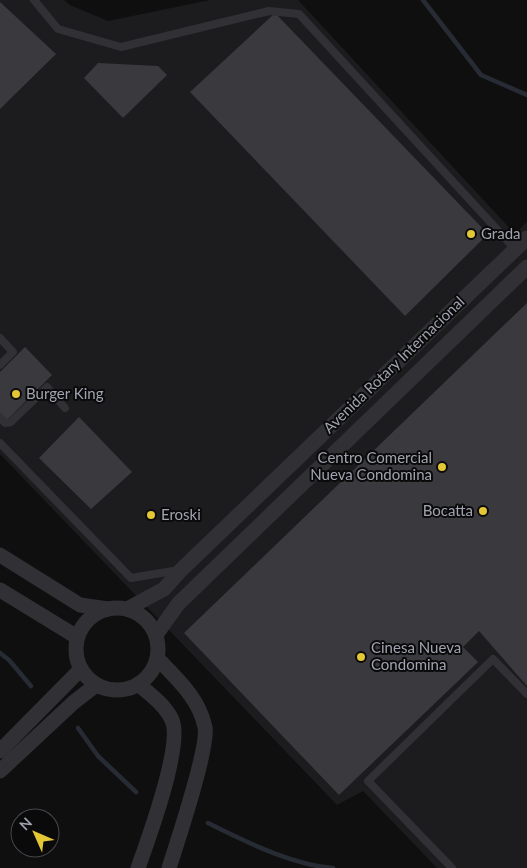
<svg xmlns="http://www.w3.org/2000/svg" width="527" height="868" font-family="Lato,sans-serif">
	<rect width="100%" height="100%" fill="#0f0f10"/>
	<path fill="#1c1b1d" d="M0 0H64L70 5 108 21 210 0H298L515 234 527 222V868H437L363 791 337 805 0 454Z"/>
	<g fill="none" stroke-linecap="round" stroke-linejoin="round">
		<g stroke="#272b33" stroke-width="4.5">
			<path d="M423 0 481 75 527 95"/>
			<path d="M0 653 9 660 31 686"/>
			<path d="M78 728 98 756 136 792"/>
			<path d="M208 823C244 841 292 865 333 868"/>
		</g>
	</g>
	<g fill="#3a393d">
		<path d="M0 2 56 54 0 109Z"/>
		<path d="M275 13 488 234 405 316 190 92Z"/>
		<path d="M98 63 158 66 167 75 123 118 84 78Z"/>
		<path d="M527 303V686L479 631 463 647 478 662 339 795 184 633Z"/>
		<path d="M25 347 52 375 7 420 0 413V372Z"/>
		<path d="M79 417 132 472 91 509 39 458Z"/>
	</g>
	<g fill="none" stroke-linecap="round" stroke-linejoin="round">
		<g stroke="#313135" stroke-width="8">
			<path d="M34 0 58 29 121 47 269 11 299 14 515 249"/>
			<path d="M0 338 13 352 0 365"/>
			<path d="M0 418 5 423 11 422 47 387 65 408"/>
			<path d="M0 443 131 578 179 570"/>
			<path d="M452 868 368 781 493 659 527 694"/>
		</g>
		<g stroke="#313135" stroke-width="15">
			<path d="M0 555 80 605 108 609"/>
			<path d="M0 590 77 637"/>
			<circle cx="117" cy="649" r="41"/>
			<path d="M127 609 164 589 181 570 527 238"/>
			<path d="M156 635 178 604 527 267"/>
			<path d="M158 659C177 679 199 698 205 727 209 747 177 843 169 868"/>
			<path d="M0 751 80 670"/>
			<path d="M0 771 74 702 96 685"/>
			<path d="M138 868C148 840 183 745 172 720 165 705 151 695 138 684"/>
		</g>
	</g>
	<g fill="#e3c735" stroke="#0a0a0b" stroke-width="2">
		<circle cx="471" cy="234" r="5"/>
		<circle cx="16" cy="394" r="5"/>
		<circle cx="442" cy="467" r="5"/>
		<circle cx="483" cy="511" r="5"/>
		<circle cx="151" cy="515" r="5"/>
		<circle cx="361" cy="657" r="5"/>
	</g>
	<g text-anchor="middle" stroke-width="4" stroke-linejoin="round" paint-order="stroke">
		<g font-size="15" fill="#a1a3b0" stroke="#0a0a0b" text-anchor="start">
			<text x="481" y="239">Grada</text>
			<text x="26" y="399">Burger King</text>
			<text x="432" y="463" text-anchor="end">Centro Comercial<tspan x="432" dy="17">Nueva Condomina</tspan></text>
			<text x="473" y="516" text-anchor="end">Bocatta</text>
			<text x="161" y="520">Eroski</text>
			<text x="371" y="653">Cinesa Nueva<tspan x="371" dy="17">Condomina</tspan></text>
		</g>
		<g font-size="15" fill="#a1a3b0" stroke="#0a0a0b">
			<text transform="translate(394 365) rotate(-44)" y="5">Avenida Rotary Internacional</text>
		</g>
	</g>
	<g transform="translate(35 833) rotate(315)"><circle r="24" fill="#0a0a0b" stroke="#46474d"/>
	<path d="M0-4L9 19L0 12L-9 19Z" fill="#e3c735"/>
	<text y="-8" font-size="14" font-weight="bold" text-anchor="middle" fill="#a1a3b0">N</text>
	</g>
</svg>
